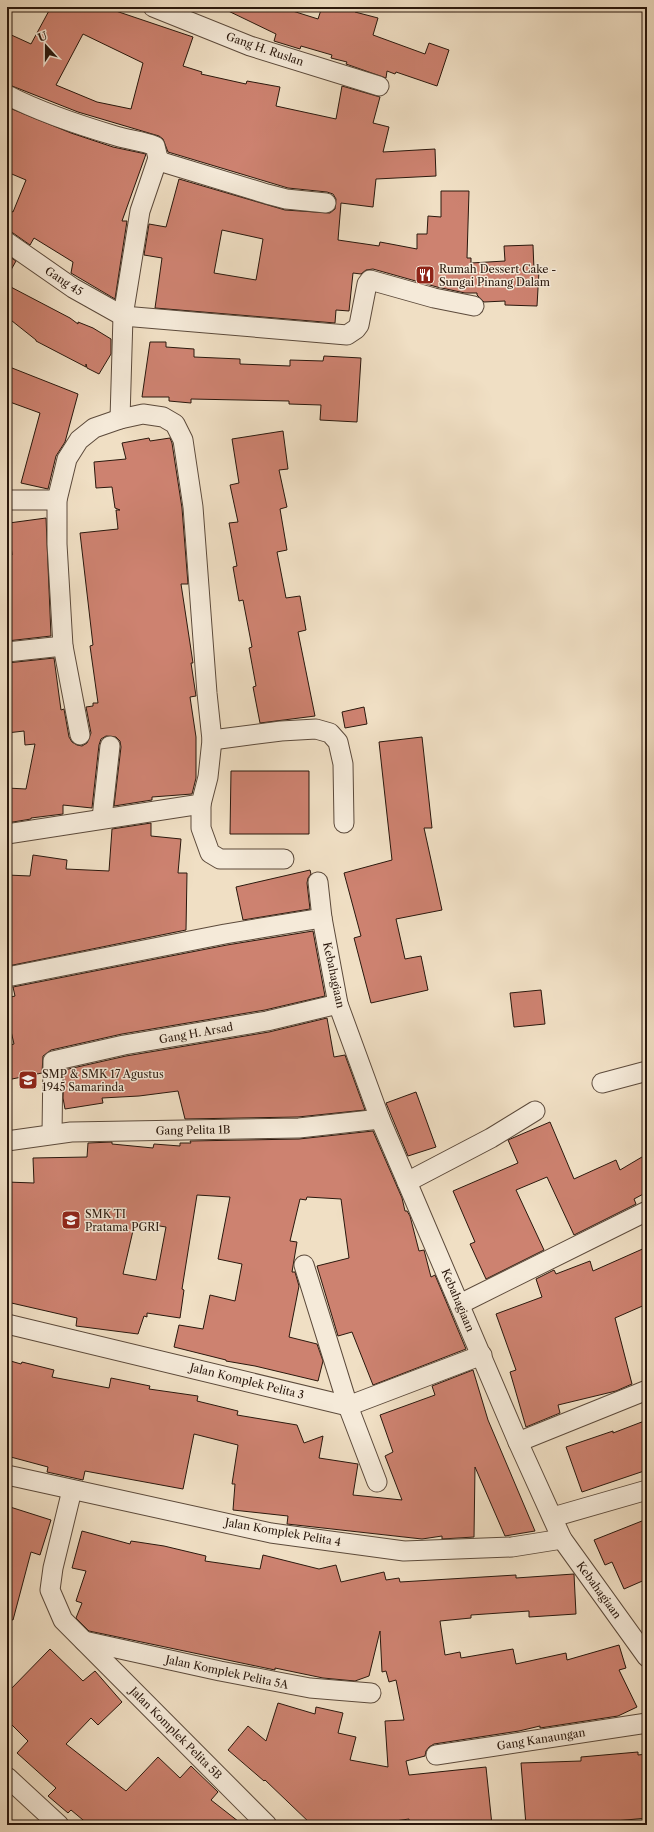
<svg xmlns="http://www.w3.org/2000/svg" width="654" height="1832" font-family="'Libre Caslon Text',serif">
	<rect width="100%" height="100%" fill="#f0dfc4"/>
	<filter id="stains"><feTurbulence type="fractalNoise" baseFrequency=".005" numOctaves="4"/><feColorMatrix values="0 0 0 0 .2 0 0 0 0 .09 0 0 0 0 .02 0 0 0 .5 -.17"/></filter>
	<radialGradient id="worn" r=".72"><stop offset=".6" stop-color="#630" stop-opacity="0"/><stop offset="1" stop-color="#630" stop-opacity=".3"/></radialGradient>
	<g fill="#cd8270" stroke="#2a180d" fill-rule="evenodd">
		<path d="M51 7H104L193 37 183 66 202 72 201 74 246 84 247 81 280 87 276 106 336 119 342 86 380 97 373 123 389 127 383 152 435 149 436 176 376 179 373 207 341 203 338 240 379 246 380 242 417 249V234H427L428 216 441 217V191H469L467 258H471V263L505 261 504 246 533 245 534 270 539 271 537 306 505 305V301L484 302 477 295V293H465L437 287 373 269 366 270 361 274 353 273 349 311 336 310 335 323 155 308 162 258 144 255 149 224 166 227 179 179 285 210 330 213 335 209 336 199 333 194 327 192 288 188 168 152 163 139 159 136 78 112 7 84V33L31 44ZM83 34 143 63 131 109 97 102 56 85ZM222 230 263 239 256 280 214 273Z"/>
		<path d="M220 7H280L318 19 322 7H356L355 12 378 18 373 35 425 54 429 43 449 50 437 86 396 72 395 74 387 71 386 78 346 64 347 62 331 58 332 55 301 46 300 49 274 41 276 34Z"/>
		<path d="M7 107 71 133 113 147 146 154 122 221H127L115 299 71 273 73 262 34 238 30 245 13 233 7 231V209L13 212 26 180 7 172Z"/>
		<path d="M7 255 16 261 7 277Z"/>
		<path d="M7 285 70 318 78 324V322L93 328 111 339V354L99 374 87 368 86 364V367L36 341V340L7 317Z"/>
		<path d="M150 342H166V347L194 349V357L240 359V364L290 366V360L323 361 324 356 361 358 357 422 320 420 321 405 289 404V401L191 399V403L169 401V397H142Z"/>
		<path d="M7 366 78 394 65 442 56 456 48 489 21 483 40 413 7 401Z"/>
		<path d="M283 431 288 469 279 470 287 507 280 509 287 550 277 552 286 598 300 596 306 630 298 632 315 716 260 723 253 687 256 686 249 648 252 647 243 600 239 601 233 567 237 566 229 523 238 522 230 485 239 483 232 439Z"/>
		<path d="M149 438 150 441 170 438 172 443 182 508 188 584H181L193 663H191L196 696 190 697 196 737V778L192 794 152 797V800L114 806 121 747 120 741 116 737 106 736 101 739 99 745 92 808 63 805V814L31 818V819L7 823V788L26 789 35 744 25 745 24 731 7 733V663L54 658 61 710 64 709 69 737 72 742 77 745 82 746 87 743 91 733 86 707 93 706V703H98L90 646 93 645 80 533 118 529 116 510H120L115 508 112 487 96 488 94 462 126 459 122 443Z"/>
		<path d="M46 518 51 636 7 641V555H12L9 523Z"/>
		<path d="M364 707 367 724 345 728 342 712Z"/>
		<path d="M422 737 432 828H424L442 910 396 919 405 959 421 956 428 990 371 1003 354 938 361 936 344 873 392 860 379 742Z"/>
		<path d="M231 771H309V834H230Z"/>
		<path d="M151 823V836L181 839 178 873H187L186 930 8 966 7 875 30 876 33 855 67 860 66 869 109 871 112 829Z"/>
		<path d="M310 870 311 874 308 878 307 883 310 909 243 920 236 887Z"/>
		<path d="M313 931 325 996 265 1010 122 1034 51 1050 43 1056 42 1073 7 1080V1046L14 1044 7 1014V998L15 996 13 987 227 945Z"/>
		<path d="M541 990 545 1024 514 1027 510 993Z"/>
		<path d="M327 1018 334 1057 345 1055 365 1110 298 1117 185 1119 178 1091 139 1096 102 1098 103 1103 65 1109 63 1098 64 1070 126 1056 269 1032Z"/>
		<path d="M416 1092 436 1147 408 1156 386 1103Z"/>
		<path d="M550 1122 574 1179 616 1160 620 1170 647 1154V1192L634 1199 636 1204 574 1235 547 1177 516 1190 544 1250 486 1279 470 1244 475 1242 453 1191 518 1163 508 1140Z"/>
		<path d="M373 1131 402 1198 405 1211H407L410 1216 419 1251 424 1250 431 1277 435 1275 466 1349 373 1385 352 1332 338 1336 317 1266 349 1258 341 1199 307 1197 306 1200 300 1199 290 1241 297 1242 292 1272H295L299 1286 289 1337 317 1344 323 1361 318 1381 255 1366 226 1361V1360L174 1347 179 1325 203 1329 210 1295 235 1301 242 1264 218 1259 230 1197 197 1195 182 1289 184 1290 180 1318 147 1313V1317L144 1316 138 1334 76 1326 77 1318 7 1302V1182L34 1183 33 1158 87 1157 88 1143 112 1142V1144L153 1148 154 1144 180 1146V1143H191L190 1141 299 1139ZM135 1222 166 1227 156 1280 123 1274Z"/>
		<path d="M647 1247V1304L615 1318 632 1384 616 1391 558 1405 560 1413 526 1427 510 1372 516 1370 496 1314 542 1297 536 1279 554 1270 556 1274 590 1261 593 1271Z"/>
		<path d="M7 1360 21 1364 22 1362 54 1370 52 1377 109 1388 111 1378 150 1386 149 1389 198 1396 197 1401 238 1411 237 1415 297 1425 304 1443 323 1436 319 1458 358 1464 353 1495 402 1500 385 1456 393 1452 380 1415 435 1395 432 1386 473 1370 488 1420 535 1531 505 1536 475 1467 474 1537 442 1539V1536L422 1539 287 1524 288 1516 233 1510 235 1484H232L238 1445 194 1434 183 1489 85 1471 83 1480 47 1472 48 1467 7 1456Z"/>
		<path d="M647 1420V1470L582 1492 566 1447 613 1431V1433Z"/>
		<path d="M7 1506 51 1520 40 1555 31 1552 13 1620 7 1619Z"/>
		<path d="M647 1519V1579L624 1589 612 1562 605 1565 594 1540Z"/>
		<path d="M82 1531 130 1544 131 1541 164 1546 206 1556 205 1561 260 1569 263 1555 319 1569 336 1565 341 1582 384 1572 386 1580 399 1578 400 1582 516 1575V1578L574 1574 576 1614 529 1617V1611L471 1615V1618L440 1621 445 1655 460 1652 461 1658 513 1649 516 1664 566 1653 567 1660 619 1645 626 1668 619 1670 637 1707 618 1716 540 1728V1726L519 1731 434 1744 429 1747 426 1751 425 1756 406 1761 409 1775 486 1767 492 1825H409V1819L374 1824 373 1825H312L265 1780 264 1781 228 1750 248 1726 266 1741 278 1703 315 1714 316 1707 343 1713 338 1733 356 1737 350 1760 388 1767 385 1721 404 1720 396 1680 389 1682 386 1671 382 1672 380 1631 369 1676 355 1681 323 1678 275 1668V1670L89 1631 76 1618 82 1603 76 1601 86 1571 72 1568Z"/>
		<path d="M50 1649 83 1681 95 1671 122 1702 98 1725 91 1718 66 1744 126 1791 158 1757 180 1778 191 1766 218 1792 211 1800 243 1825H89L71 1810 68 1813 48 1796 56 1788 17 1753 28 1741 7 1720V1693Z"/>
		<path d="M638 1752V1755L647 1754V1818L573 1825H526L521 1763 581 1761V1757Z"/>
	</g>
	<g fill="none" stroke-linecap="round" stroke-linejoin="round">
		<defs>
			<g id="street">
				<path d="M153 7 250 46 379 86"/>
				<path d="M7 95C38 111 82 126 116 136 129 140 142 141 155 146L158 158 162 162 267 194 286 199 326 203"/>
				<path d="M7 242 73 288 123 316 347 335 356 329 359 325 367 284 370 280 434 298 474 306"/>
				<path d="M120 419 123 316 140 211 158 158"/>
				<path d="M7 500H57"/>
				<path d="M7 652 63 646"/>
				<path d="M212 740 281 731 316 729 330 733 338 742 343 764 344 823"/>
				<path d="M201 804V828L210 853 220 859H284"/>
				<path d="M102 818 110 746"/>
				<path d="M7 834 201 804 208 777 212 740 207 693 193 507 183 440 175 424 163 417 143 414 120 419 94 428 79 440 67 459 57 500V544L63 646 80 735"/>
				<path d="M318 882 322 918 338 1004 380 1119 407 1182 518 1442 562 1539 647 1657"/>
				<path d="M7 977 225 934 322 918"/>
				<path d="M602 1083 647 1071"/>
				<path d="M52 1134 53 1061 124 1045 267 1021 338 1004"/>
				<path d="M7 1141 71 1132 299 1128 380 1119"/>
				<path d="M407 1182 491 1138 535 1111"/>
				<path d="M304 1265 348 1406 377 1482"/>
				<path d="M460 1304 647 1211"/>
				<path d="M7 1324 348 1406 482 1355"/>
				<path d="M518 1442 647 1390"/>
				<path d="M7 1475 271 1533 404 1551 512 1547 562 1539"/>
				<path d="M72 1490 53 1568 50 1590 63 1620 267 1825"/>
				<path d="M553 1517 647 1490"/>
				<path d="M84 1641 220 1671 310 1688 371 1693"/>
				<path d="M436 1755 647 1723"/>
				<path d="M7 1777 59 1825"/>
			</g>
		</defs>
		<use href="#street" stroke="#5c4a3b" stroke-width="21"/>
		<use href="#street" stroke="#f5ead9" stroke-width="19"/>
	</g>
	<defs>
		<symbol id="restaurant-square" viewBox="-11 -11 22 22"><rect x="-9" y="-9" width="18" height="18" rx="4" fill="#8f2418" stroke="#f5ead9"/><path d="M-5-6h1v4h1v-4h1v4h1v-4h1v5L-1.5 .5V6h-2V.5L-5-1ZM5-6V6H3V1.5H1.5Q1.5-4 5-6Z" fill="#fff"/></symbol>
		<symbol id="school-square" viewBox="-11 -11 22 22"><rect x="-9" y="-9" width="18" height="18" rx="4" fill="#8f2418" stroke="#f5ead9"/><path d="M0-5L7-2L0 1L-7-2ZM-4 1L0 2.5L4 1V4Q0 6-4 4Z" fill="#fff"/></symbol>
	</defs>
	<g fill-rule="evenodd">
		<use href="#restaurant-square" x="414" y="264" width="22" height="22"/>
		<use href="#school-square" x="17" y="1069" width="22" height="22"/>
		<use href="#school-square" x="60" y="1209" width="22" height="22"/>
	</g>
	<g text-anchor="middle" stroke-width="3" stroke-linejoin="round" paint-order="stroke">
		<g font-size="11" fill="#2a180d" stroke="#f5ead9">
			<text transform="translate(265 49) rotate(19)" y="4">Gang H. Ruslan</text>
			<text transform="translate(64 281) rotate(33)" y="4">Gang 45</text>
			<text transform="translate(334 975) rotate(78)" y="4">Kebahagiaan</text>
			<text transform="translate(196 1033) rotate(-10)" y="4">Gang H. Arsad</text>
			<text transform="translate(193 1130) rotate(-1)" y="4">Gang Pelita 1B</text>
			<text transform="translate(458 1300) rotate(67)" y="4">Kebahagiaan</text>
			<text transform="translate(247 1381) rotate(14)" y="4">Jalan Komplek Pelita 3</text>
			<text transform="translate(283 1532) rotate(10)" y="4">Jalan Komplek Pelita 4</text>
			<text transform="translate(599 1590) rotate(54)" y="4">Kebahagiaan</text>
			<text transform="translate(227 1672) rotate(12)" y="4">Jalan Komplek Pelita 5A</text>
			<text transform="translate(176 1733) rotate(45)" y="4">Jalan Komplek Pelita 5B</text>
			<text transform="translate(541 1739) rotate(-9)" y="4">Gang Kanaungan</text>
		</g>
		<g font-size="11" fill="#2a180d" stroke="#f5ead9" text-anchor="start">
			<text x="439" y="273">Rumah Dessert Cake -<tspan x="439" dy="13">Sungai Pinang Dalam</tspan></text>
			<text x="42" y="1078">SMP &amp; SMK 17 Agustus<tspan x="42" dy="13">1945 Samarinda</tspan></text>
			<text x="85" y="1218">SMK TI<tspan x="85" dy="13">Pratama PGRI</tspan></text>
		</g>
	</g>
	<rect width="654" height="1832" fill="none" stroke="#f0dfc4" stroke-width="24"/>
	<rect x="8" y="8" width="638" height="1816" fill="none" stroke="#2a180d" stroke-width="2"/>
	<rect x="12" y="12" width="630" height="1808" fill="none" stroke="#2a180d"/>
	<g transform="translate(46 46) rotate(339)" stroke="#f5ead9" stroke-width="3" paint-order="stroke">
	<path d="M0-3L7 15L0 10L-7 15Z" fill="#2a180d"/>
	<text y="-6" font-size="11" font-weight="bold" text-anchor="middle" fill="#2a180d">U</text>
	</g>
	<rect width="100%" height="100%" filter="url(#stains)"/>
	<rect width="100%" height="100%" fill="url(#worn)"/>
</svg>
